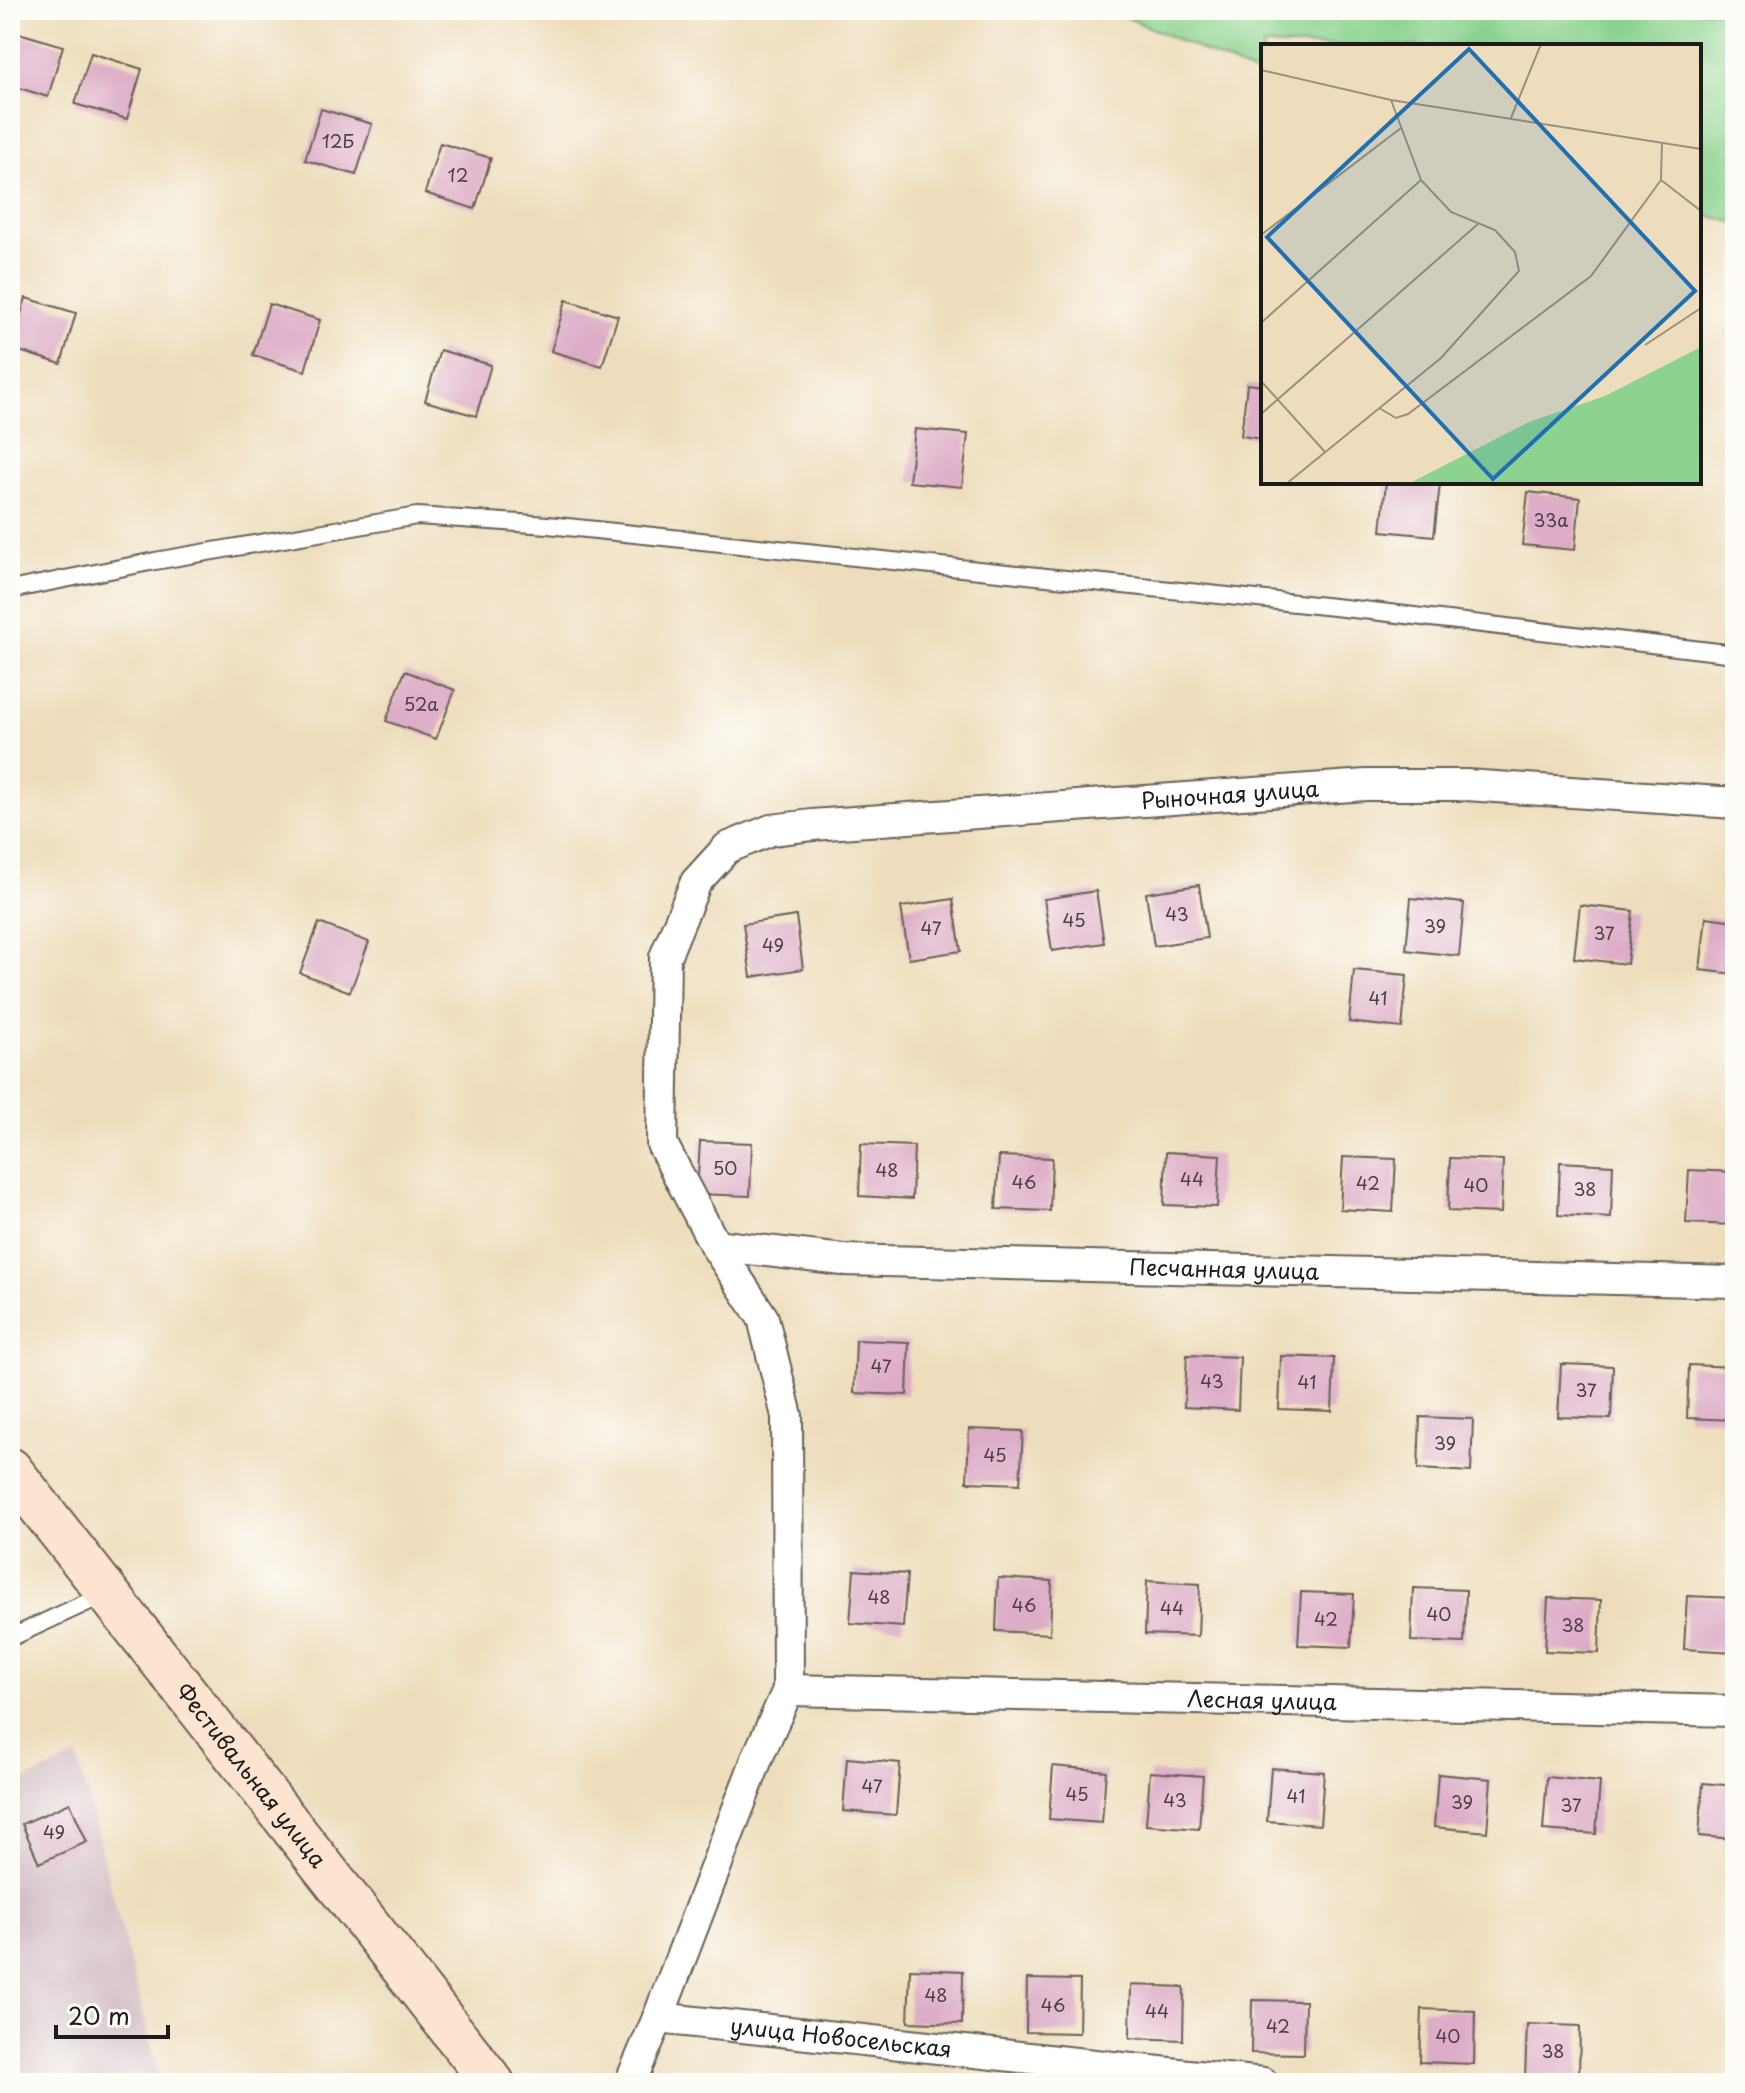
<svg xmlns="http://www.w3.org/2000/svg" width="1745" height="2093" font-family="'Playpen Sans',sans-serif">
	<rect width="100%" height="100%" fill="#fdfcf7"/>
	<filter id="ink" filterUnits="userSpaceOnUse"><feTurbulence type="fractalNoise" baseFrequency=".0125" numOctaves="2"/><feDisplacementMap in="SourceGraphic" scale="16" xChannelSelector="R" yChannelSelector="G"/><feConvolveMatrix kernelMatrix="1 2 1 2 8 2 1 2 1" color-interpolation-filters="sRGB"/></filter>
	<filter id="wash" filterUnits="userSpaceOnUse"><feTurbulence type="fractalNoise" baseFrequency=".006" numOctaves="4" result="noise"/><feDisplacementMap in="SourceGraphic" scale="32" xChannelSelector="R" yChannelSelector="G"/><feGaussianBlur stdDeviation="1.8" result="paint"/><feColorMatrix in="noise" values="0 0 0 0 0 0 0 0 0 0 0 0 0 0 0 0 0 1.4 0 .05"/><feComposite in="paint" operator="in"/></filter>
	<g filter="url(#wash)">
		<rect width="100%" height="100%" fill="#eeddbc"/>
		<path fill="#d2bec5" d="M77 1756 161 2083H10V1787Z"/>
		<path fill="#8bd38e" stroke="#547855" stroke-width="2" d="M1110 10H1735V223L1699 213V46H1263V77Z"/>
		<g id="blocks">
			<g fill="#ddacc6">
				<path d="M12 31 63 46 48 97 10 85Z"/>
				<path d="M91 53 142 69 127 119 75 104Z"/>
				<path d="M321 109 372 124 356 175 305 160Z"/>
				<path d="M440 143 491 158 475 209 425 193Z"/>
				<path d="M26 298 76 313 61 364 10 348Z"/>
				<path d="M566 300 618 316 602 366 551 351Z"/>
				<path d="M269 304 320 320 305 371 253 355Z"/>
				<path d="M440 350 491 365 476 416 425 401Z"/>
				<path d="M1247 384 1263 386V439L1241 436Z"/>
				<path d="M915 429 968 434 962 487 909 482Z"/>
				<path d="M1386 482 1440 484 1434 536 1381 531Z"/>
				<path d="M1528 492 1580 498 1575 550 1522 545Z"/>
				<path d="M405 671 455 690 436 739 386 721Z"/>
				<path d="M1199 885 1207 938 1154 946 1146 893Z"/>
				<path d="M1096 891 1104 943 1052 951 1044 899Z"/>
				<path d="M1411 898 1464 903 1459 956 1406 950Z"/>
				<path d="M953 899 961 951 909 959 901 907Z"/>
				<path d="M1580 905 1633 911 1627 964 1574 958Z"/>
				<path d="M796 916 803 969 751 977 743 924Z"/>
				<path d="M1706 917 1735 921V974L1700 970Z"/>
				<path d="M319 923 369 942 350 992 300 973Z"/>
				<path d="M1354 970 1407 975 1402 1028 1349 1022Z"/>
				<path d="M700 1141 752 1143 750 1196 697 1194Z"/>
				<path d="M861 1144 914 1146 912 1199 859 1196Z"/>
				<path d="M1166 1152 1220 1155 1217 1207 1164 1205Z"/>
				<path d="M999 1156 1052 1158 1050 1211 996 1209Z"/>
				<path d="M1343 1157 1396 1159 1393 1212 1340 1209Z"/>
				<path d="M1450 1158 1503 1160 1501 1213 1448 1211Z"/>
				<path d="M1560 1162 1613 1165 1611 1218 1558 1215Z"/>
				<path d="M1689 1170 1735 1172V1225L1686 1223Z"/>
				<path d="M856 1340 909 1342 907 1395 854 1393Z"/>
				<path d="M1187 1355 1240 1357 1238 1410 1184 1407Z"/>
				<path d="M1281 1356 1334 1358 1332 1411 1279 1409Z"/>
				<path d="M1561 1364 1613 1366 1611 1419 1558 1417Z"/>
				<path d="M1689 1365 1735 1367V1420L1687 1418Z"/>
				<path d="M1420 1417 1473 1419 1471 1472 1418 1469Z"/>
				<path d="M969 1429 1023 1431 1020 1484 967 1482Z"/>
				<path d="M854 1570 907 1574 903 1627 850 1623Z"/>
				<path d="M998 1578 1052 1581 1050 1634 996 1631Z"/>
				<path d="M1147 1581 1200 1584 1198 1636 1145 1634Z"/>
				<path d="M1413 1588 1466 1590 1464 1643 1411 1641Z"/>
				<path d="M1301 1592 1354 1594 1351 1647 1298 1645Z"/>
				<path d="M1687 1596 1735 1598V1652L1684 1649Z"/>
				<path d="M1548 1598 1601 1600 1599 1653 1545 1651Z"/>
				<path d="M847 1758 900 1763 896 1815 843 1811Z"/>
				<path d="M1053 1766 1106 1771 1102 1823 1049 1819Z"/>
				<path d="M1271 1768 1324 1772 1320 1825 1267 1821Z"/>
				<path d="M1150 1772 1203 1776 1199 1829 1146 1825Z"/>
				<path d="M1438 1774 1491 1779 1487 1832 1434 1827Z"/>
				<path d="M1547 1777 1600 1782 1596 1834 1543 1830Z"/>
				<path d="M1703 1783 1735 1786V1839L1699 1836Z"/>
				<path d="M70 1803 87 1842 39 1863 22 1824Z"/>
				<path d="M910 1969 963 1971 962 2024 908 2022Z"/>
				<path d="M1027 1979 1080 1980 1079 2033 1026 2032Z"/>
				<path d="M1131 1985 1184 1987 1183 2040 1130 2038Z"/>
				<path d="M1252 2000 1305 2001 1304 2054 1251 2053Z"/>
				<path d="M1422 2009 1475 2011 1474 2064 1420 2062Z"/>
				<path d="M1527 2024 1580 2026 1579 2079 1525 2077Z"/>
			</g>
		</g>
	</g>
	<g filter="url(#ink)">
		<use href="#blocks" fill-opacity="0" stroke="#666054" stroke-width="2"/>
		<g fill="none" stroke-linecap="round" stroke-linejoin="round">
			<defs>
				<g id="lane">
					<path d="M10 590 155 561 417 516 548 525 1372 611 1735 654"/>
					<path d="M10 1638 105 1594"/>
				</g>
				<g id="street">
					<path id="s1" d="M715 1245 843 1260 1735 1282"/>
					<path id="s2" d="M788 1690 1735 1711"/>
					<path id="s3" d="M658 2018 1263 2083"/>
					<path id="s4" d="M630 2083 658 2018 758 1756 788 1690 787 1416 763 1318 715 1245 662 1144 665 957 696 882 727 848 771 830 812 825 1366 785H1466L1735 803"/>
				</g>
				<g id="secondary">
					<path id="s5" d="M10 1469 493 2083"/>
				</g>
			</defs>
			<use href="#lane" stroke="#666054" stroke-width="20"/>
			<use href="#street" stroke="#666054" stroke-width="34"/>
			<use href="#secondary" stroke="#666054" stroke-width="46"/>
			<use href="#lane" stroke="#fff" stroke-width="16"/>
			<use href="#street" stroke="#fff" stroke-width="30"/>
			<use href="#secondary" stroke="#fde4d0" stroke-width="42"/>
		</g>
	</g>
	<g text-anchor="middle" stroke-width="7" stroke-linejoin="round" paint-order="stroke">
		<g font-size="18" fill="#4c4046">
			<text x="338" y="148">12Б</text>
			<text x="458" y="182">12</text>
			<text x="1551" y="527">33а</text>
			<text x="421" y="711">52а</text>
			<text x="1177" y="921">43</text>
			<text x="1074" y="927">45</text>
			<text x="1435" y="933">39</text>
			<text x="931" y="935">47</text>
			<text x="1604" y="940">37</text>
			<text x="773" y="952">49</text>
			<text x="1378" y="1005">41</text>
			<text x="725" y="1175">50</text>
			<text x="887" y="1177">48</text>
			<text x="1192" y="1186">44</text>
			<text x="1024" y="1189">46</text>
			<text x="1368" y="1190">42</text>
			<text x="1476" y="1192">40</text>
			<text x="1585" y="1196">38</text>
			<text x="881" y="1373">47</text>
			<text x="1212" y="1388">43</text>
			<text x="1307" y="1389">41</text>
			<text x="1586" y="1397">37</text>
			<text x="1445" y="1450">39</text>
			<text x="995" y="1462">45</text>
			<text x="879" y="1604">48</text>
			<text x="1024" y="1612">46</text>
			<text x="1172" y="1615">44</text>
			<text x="1439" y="1621">40</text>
			<text x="1326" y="1626">42</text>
			<text x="1573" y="1632">38</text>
			<text x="872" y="1793">47</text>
			<text x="1077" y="1801">45</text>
			<text x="1296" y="1803">41</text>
			<text x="1175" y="1807">43</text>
			<text x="1462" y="1809">39</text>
			<text x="1571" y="1812">37</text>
			<text x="54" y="1839">49</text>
			<text x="936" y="2002">48</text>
			<text x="1053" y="2012">46</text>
			<text x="1157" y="2018">44</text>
			<text x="1278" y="2033">42</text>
			<text x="1448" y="2043">40</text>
			<text x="1553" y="2058">38</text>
		</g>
		<g font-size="22" fill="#1c1c1c" stroke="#fdfcf7">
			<text dy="8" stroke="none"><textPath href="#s4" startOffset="1822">Рыночная улица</textPath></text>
			<text dy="8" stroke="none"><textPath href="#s1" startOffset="510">Песчанная улица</textPath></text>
			<text dy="8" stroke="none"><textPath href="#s2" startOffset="474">Лесная улица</textPath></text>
			<text dy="8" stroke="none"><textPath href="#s5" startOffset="390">Фестивальная улица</textPath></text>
			<text dy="8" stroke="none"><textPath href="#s3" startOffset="184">улица Новосельская</textPath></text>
		</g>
	</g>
	<g transform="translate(1261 44)">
		<rect width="440" height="440" fill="#eeddbc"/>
		<path d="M440 303V440H147L268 378 344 352Z" fill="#8bd38e"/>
		<path fill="none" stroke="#9a907c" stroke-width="2" d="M0 26 130 56 440 105M250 74 280 0M400 136 440 167M0 191 140 84M0 279 160 136M384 301 440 264M0 337 64 408M118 364 135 374 147 370 330 232 400 136 401 98M0 370 217 180M25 440 180 314 258 227 254 208 234 186 190 168 160 136 130 56"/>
		<path fill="#1f6fb2" fill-opacity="0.15" stroke="#1f6fb2" stroke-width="4" d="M208 5 434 247 232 435 6 193Z"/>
		<rect width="440" height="440" fill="none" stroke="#1c1c1c" stroke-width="4"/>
	</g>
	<rect width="1745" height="2093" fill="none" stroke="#fdfcf7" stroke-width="40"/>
	<path d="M56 2025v12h112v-12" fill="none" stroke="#1c1c1c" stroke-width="4"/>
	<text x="68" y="2025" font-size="24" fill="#1c1c1c" stroke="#fdfcf7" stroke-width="6" paint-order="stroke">20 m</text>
</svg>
